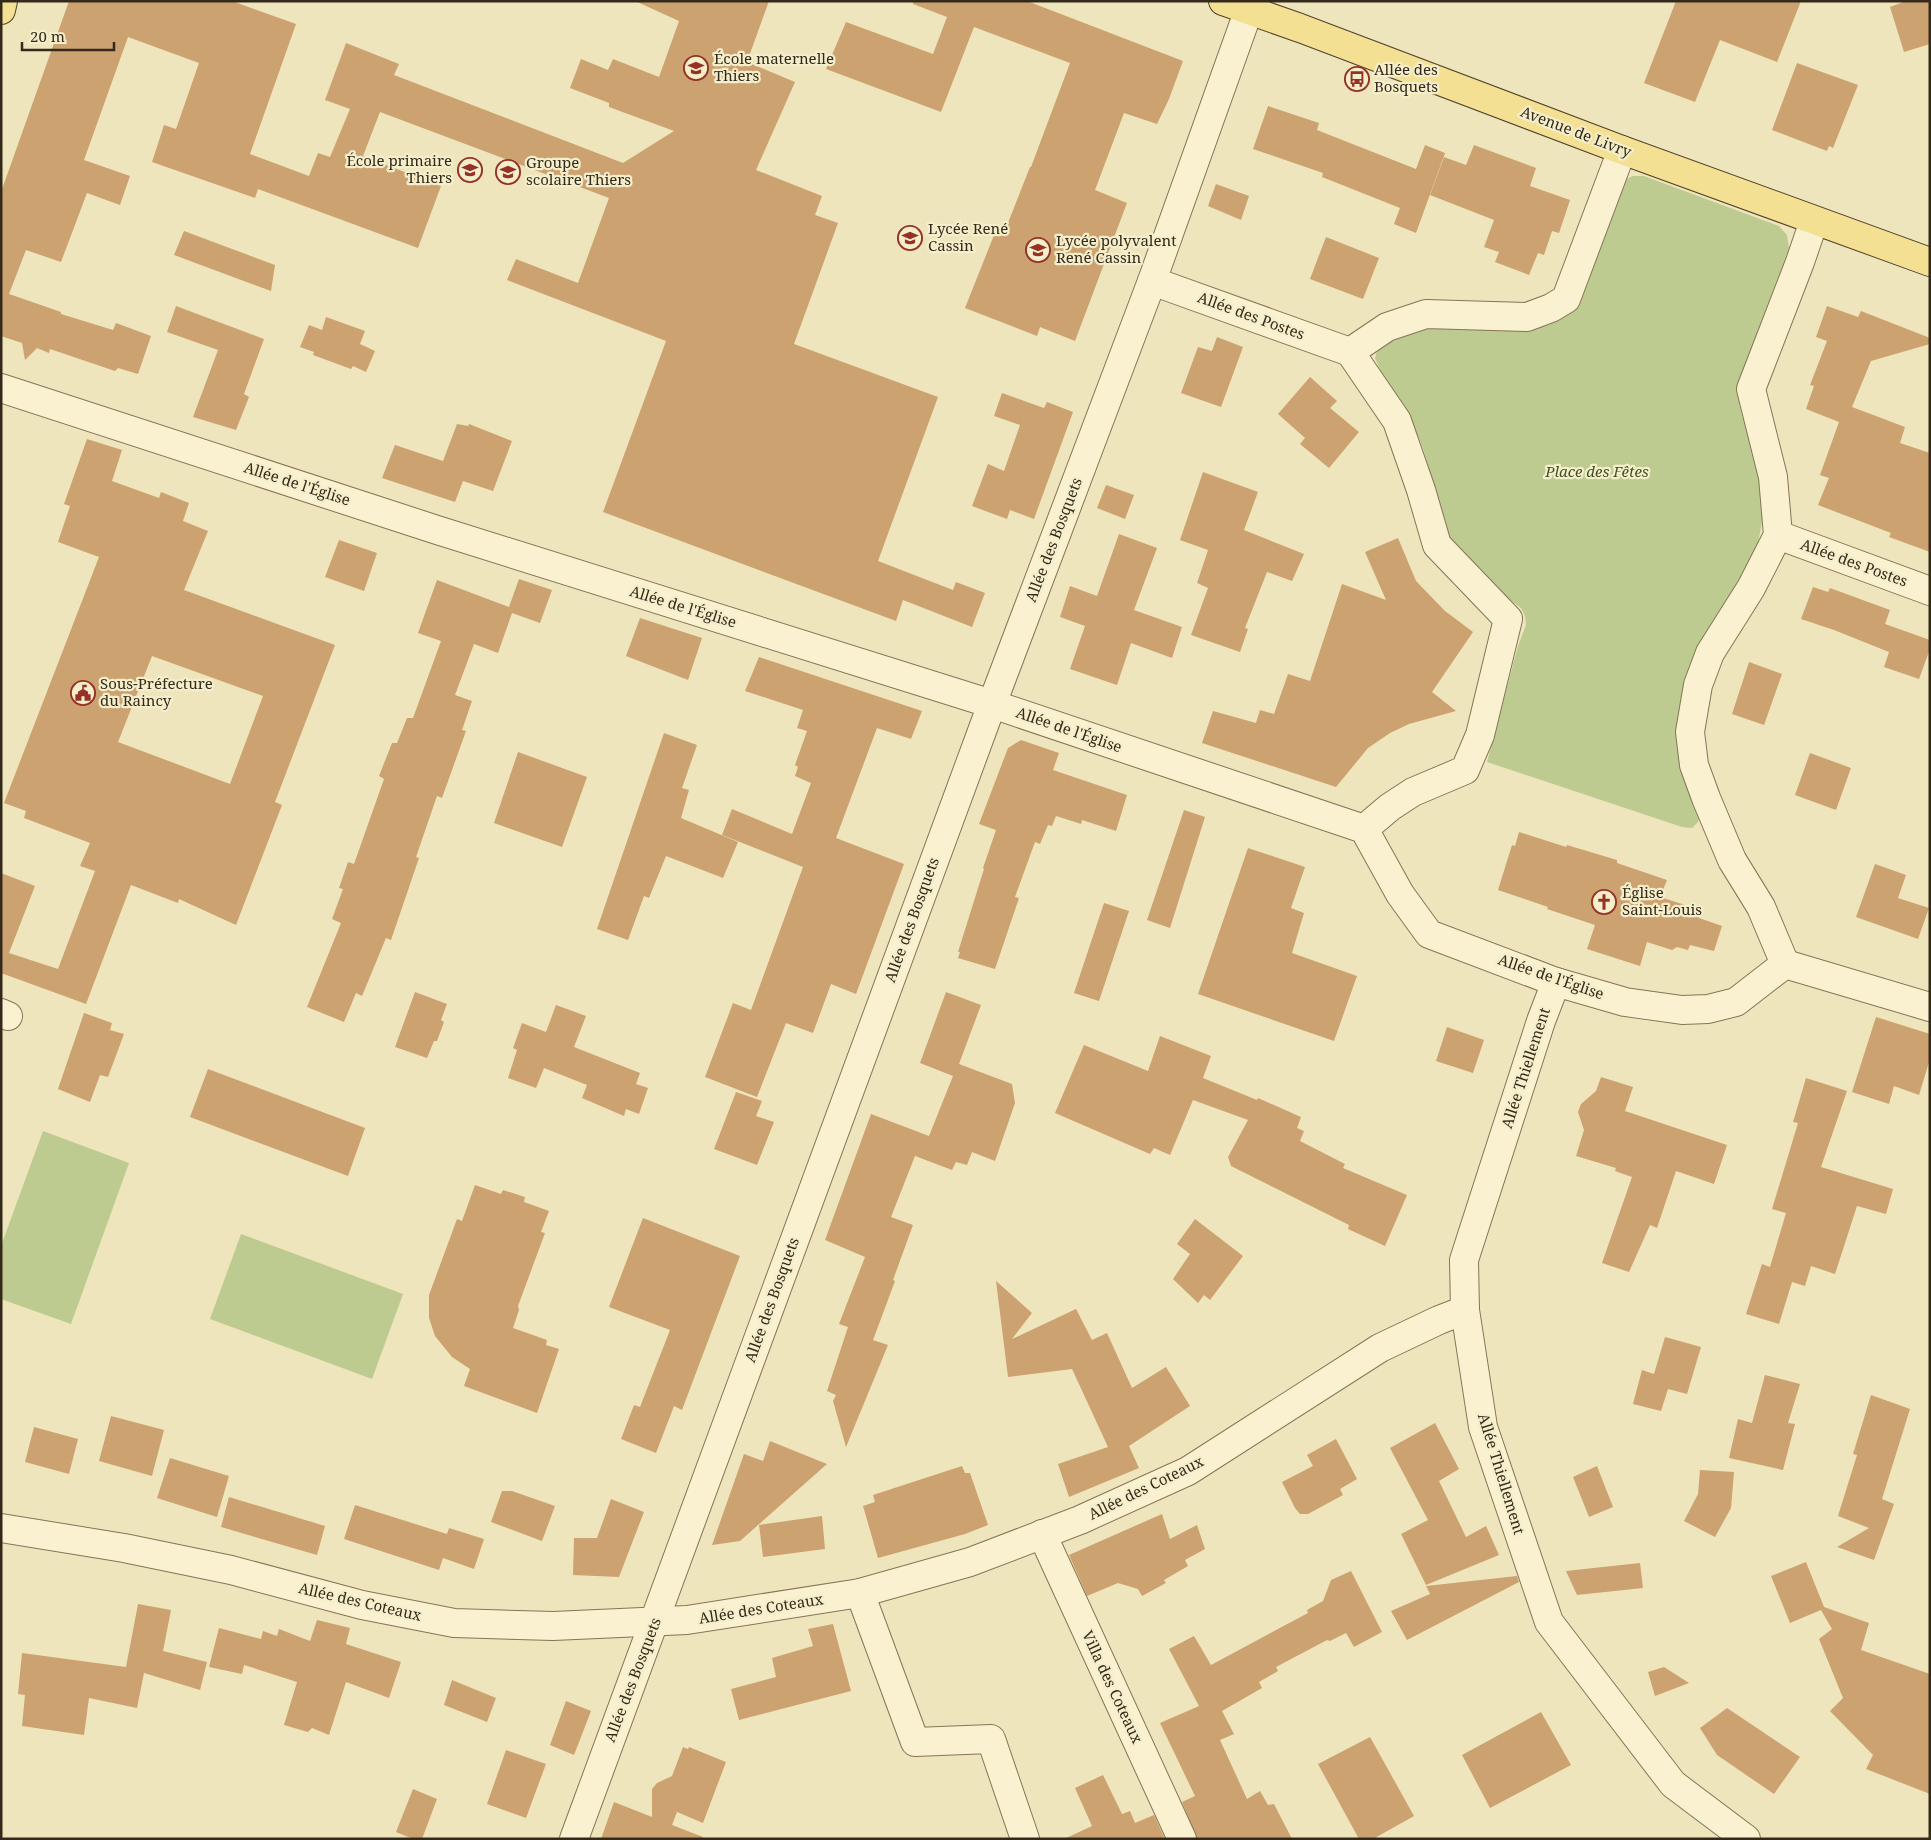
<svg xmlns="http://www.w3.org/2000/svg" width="1931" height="1840" font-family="'Noto Serif',serif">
	<rect width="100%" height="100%" fill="#eee5bc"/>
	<g fill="#bdcb90">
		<path d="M1633 176H1644L1779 226 1787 235 1789 248 1738 385C1737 421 1759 447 1763 480 1766 506 1761 531 1755 556L1687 678 1681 701 1678 732 1700 815 1698 822 1692 828 1682 827 1487 762 1518 646 1526 625 1525 616 1521 608C1491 585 1459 563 1444 526 1433 497 1431 466 1419 438 1407 410 1386 386 1375 358L1379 345 1388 338 1438 325 1487 330 1549 325 1562 316 1622 181Z"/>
		<path d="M43 1131 129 1163 71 1324 1 1299V1246Z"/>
		<path d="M241 1234 403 1294 372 1379 210 1319Z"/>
	</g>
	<g fill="#cda271" fill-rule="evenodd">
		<path d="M69 1H232L296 24 250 154 309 176 318 153 330 157 350 109 325 100 346 43 399 64 394 75 623 163 674 131 609 107V103L570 88 581 59 608 70 613 59 659 77 679 21 635 1H769L747 62 795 82 756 170 822 196 815 215 838 223 794 344 938 397 878 561 953 590 956 582 985 593 972 627 903 600 896 621 603 512 666 341 507 280 516 259 578 283 609 198 380 112 363 156 441 186 418 248 258 189 255 198 152 162 164 125 176 129 199 63 128 37 84 160 130 176 120 205 87 193 61 262 26 250 9 294 61 312V314L113 330 116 323 151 336 138 374 118 368 115 371 50 349 49 353 37 348 25 360 22 343 1 336V192Z"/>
		<path d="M913 1H1027L1183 61 1169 99 1157 124 1124 113 1095 190 1127 203 1075 341 1040 327 1037 336 965 308 998 225 1006 228 1030 167H1031L1070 63 974 27 941 112 826 69 846 22 933 54 947 17 913 4Z"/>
		<path d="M1676 1H1801L1777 62 1720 40 1695 102 1644 83Z"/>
		<path d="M1906 1H1930V44L1904 52 1890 7Z"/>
		<path d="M1797 63 1858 85 1833 148 1829 146 1827 151 1772 130Z"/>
		<path d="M1268 106 1319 123 1317 130 1416 169 1425 145 1445 153 1416 233 1394 224 1400 208 1322 177 1323 173 1253 149Z"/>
		<path d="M1474 145 1536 168 1530 186 1570 200 1559 233 1552 231 1544 255 1538 253 1529 275 1495 262 1499 252 1484 247 1494 220 1430 195 1444 157 1466 165Z"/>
		<path d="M1216 184 1249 196 1241 220 1208 206Z"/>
		<path d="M184 231 275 265 271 291 174 255Z"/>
		<path d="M1326 237 1379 258 1363 299 1310 279Z"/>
		<path d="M176 306 264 339 244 394 249 397 236 430 193 417 218 350 167 332Z"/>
		<path d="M1827 306 1858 317 1861 311 1930 338V344L1871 361 1852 407 1905 427 1900 443 1930 453V552L1889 537 1891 533 1818 505 1829 478 1820 475 1839 422 1806 409 1814 386 1810 385 1827 341 1816 337Z"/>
		<path d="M326 317 365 331 360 344 375 351 366 372 353 366 351 369 313 355 314 352 300 347 309 325 322 330Z"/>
		<path d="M1217 337 1243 347 1221 407 1181 393 1198 347 1212 351Z"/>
		<path d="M1310 377 1337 401 1330 408 1359 432 1329 468 1300 444 1305 438 1278 414Z"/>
		<path d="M1002 393 1044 408 1047 402 1073 412 1034 519 1010 510 1007 519 972 506 988 464 1004 471 1020 425 994 416Z"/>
		<path d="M457 424 468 426 469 424 512 441 493 491 463 481 455 502 382 478 395 445 443 461Z"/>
		<path d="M87 439 122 450 112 481 159 498 161 492 189 503 183 521 208 531 184 590 335 645 275 802 282 805 236 925 179 899 178 903 131 885 86 1004 1 973V873L35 886 9 953 58 969 95 871 80 866 90 843 24 818 26 811 4 803 99 557 58 542 70 506 64 504ZM152 656 263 696 230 784 118 742Z"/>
		<path d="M1203 472 1258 492 1244 530 1304 554 1292 581 1267 572 1245 628 1248 629 1240 652 1191 635 1208 588 1197 583 1208 550 1180 540Z"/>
		<path d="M1106 485 1134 495 1125 519 1097 508Z"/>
		<path d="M1119 534 1157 548 1134 610 1182 627 1172 658 1131 643 1117 685 1070 669 1085 626 1060 617 1070 586 1097 596Z"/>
		<path d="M1398 538 1416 581 1445 611 1473 632 1432 692 1456 711 1409 724 1390 733 1368 748 1336 787 1202 743 1213 711 1256 723 1260 710 1274 714 1288 674 1310 681 1342 584 1386 600 1365 552Z"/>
		<path d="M339 540 377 553 364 591 325 577Z"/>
		<path d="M519 579 552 590 540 623 512 613 498 653 474 644 455 695 472 701 462 730 466 731 442 798 437 796 416 857 419 858 391 940 386 938 362 996 356 993 344 1022 307 1007 341 923 332 919 343 889 339 888 348 862 354 864 384 779 379 776 392 743H397L407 718H413L441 641 418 633 437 580 509 607Z"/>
		<path d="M1813 587 1828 592 1830 588 1890 610 1885 624 1930 640V649L1919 679 1884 667 1889 652 1834 630 1801 619Z"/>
		<path d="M640 618 702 638 688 680 626 656Z"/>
		<path d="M759 657 922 711 911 739 877 728 836 838 904 864 856 994 831 984 813 1033 786 1023 757 1097 705 1077 733 1003 751 1010 803 867 722 835 732 809 792 834 811 783 795 776 798 767 795 765 807 731 797 728 803 710 745 691Z"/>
		<path d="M1749 662 1782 674 1764 725 1732 714Z"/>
		<path d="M664 733 697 745 682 788 689 790 681 818 738 842 723 878 666 856 649 898 644 896 628 940 597 929Z"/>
		<path d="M1021 740 1059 753 1053 770 1127 795 1116 831 1082 820 1081 824 1056 816 1052 826 1048 825 1040 844 1035 842 1015 897 1019 898 995 969 958 958 960 952H958L984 869 983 868 996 830 979 824 1008 748Z"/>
		<path d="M518 752 587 777 562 847 494 823Z"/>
		<path d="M1810 753 1851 768 1836 810 1795 795Z"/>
		<path d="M1184 810 1205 817 1170 928 1147 920Z"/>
		<path d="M1519 832 1566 847 1567 845 1617 860V863L1667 880 1660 897 1701 910 1699 918 1722 926 1714 951 1690 945 1688 950 1677 947 1672 950 1647 942 1640 966 1587 949 1595 925 1547 909 1548 907 1498 890 1512 845 1515 846Z"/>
		<path d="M1248 848 1305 867 1291 908 1304 913 1292 953 1357 976 1334 1041 1198 994Z"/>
		<path d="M1875 864 1906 875 1898 898 1929 908 1918 939 1856 917Z"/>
		<path d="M1104 903 1129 911 1099 1001 1074 993Z"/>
		<path d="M415 992 447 1004 441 1020 444 1022 437 1041H434L427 1058 395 1047Z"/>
		<path d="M946 992 981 1005 959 1064 1012 1084 1015 1103 995 1161 972 1152 967 1165 956 1162 952 1170 915 1156 891 1217 913 1225 893 1280 895 1281 873 1340 888 1345 846 1447 833 1401 836 1395 827 1391 848 1327 839 1324 865 1257 825 1240 871 1114 929 1136 953 1076 920 1063Z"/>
		<path d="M556 1005 586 1016 574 1047 640 1073 636 1084 648 1088 639 1114 626 1109 624 1116 582 1098 587 1085 544 1068 536 1088 508 1078 517 1050 513 1048 522 1023 546 1032Z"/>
		<path d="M84 1013 112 1023 110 1030 124 1034 108 1077 100 1075 90 1102 58 1089Z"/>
		<path d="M1876 1017 1930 1034V1059L1919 1095 1894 1086 1889 1104 1852 1092Z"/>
		<path d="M1447 1027 1484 1040 1473 1073 1436 1061Z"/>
		<path d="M1160 1036 1211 1056 1203 1078 1257 1100 1258 1098 1301 1117 1297 1128 1304 1131 1300 1141 1345 1164 1343 1168 1407 1195 1385 1246 1348 1229 1349 1225 1231 1166 1228 1157 1248 1120 1193 1100 1170 1155 1154 1148 1150 1154 1055 1113 1084 1045 1148 1071Z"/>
		<path d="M208 1069 365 1128 348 1176 190 1117Z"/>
		<path d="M1601 1077 1633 1087 1625 1111 1727 1145 1714 1184 1676 1171 1657 1228 1650 1225 1629 1272 1602 1263 1632 1177 1615 1171 1616 1168 1576 1156 1584 1130 1578 1112 1581 1104 1596 1091Z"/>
		<path d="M1806 1078 1847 1091 1821 1167 1893 1189 1886 1214 1857 1206 1835 1274 1811 1266 1805 1286 1792 1282 1779 1324 1746 1314 1762 1264 1770 1267 1786 1213 1772 1209 1798 1123 1793 1122Z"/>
		<path d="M736 1092 762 1101 756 1116 774 1122 757 1165 714 1149Z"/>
		<path d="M475 1185 501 1194 503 1190 525 1197 524 1202 549 1211 541 1232 545 1233 518 1306 519 1310 513 1328 547 1340 546 1345 559 1349 537 1413 464 1386 470 1369 452 1357 435 1336 429 1318V1295L457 1219 462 1221Z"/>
		<path d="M643 1218 740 1256 682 1410 674 1406 656 1453 621 1439 634 1405 640 1407 670 1330 609 1307Z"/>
		<path d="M1195 1219 1243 1256 1210 1300 1204 1295 1198 1303 1173 1279 1190 1254 1177 1244Z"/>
		<path d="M996 1281 1032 1313 1012 1339 1076 1309 1092 1340 1107 1333 1132 1388 1166 1367 1190 1406 1129 1446 1139 1468 1069 1497 1058 1464 1108 1447 1072 1369 1008 1377Z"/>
		<path d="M1665 1337 1701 1347 1687 1394 1668 1389 1661 1411 1633 1404 1642 1370 1654 1374Z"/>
		<path d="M1765 1375 1800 1384 1788 1423 1795 1424 1783 1470 1729 1458 1738 1419 1752 1423Z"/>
		<path d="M1871 1395 1910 1409 1882 1499 1894 1504 1874 1560 1837 1547 1869 1528 1838 1516 1857 1455 1853 1454Z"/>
		<path d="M111 1416 164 1430 152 1476 99 1461Z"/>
		<path d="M1435 1423 1459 1469 1439 1481 1466 1537 1486 1526 1499 1555 1426 1585 1401 1534 1428 1520 1390 1448Z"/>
		<path d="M34 1427 78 1439 69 1474 25 1462Z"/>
		<path d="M1336 1439 1357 1479 1340 1489 1343 1495 1308 1514H1300L1295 1508 1282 1482 1313 1466 1307 1455Z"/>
		<path d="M770 1441 827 1464 740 1541 712 1545 744 1454 763 1461Z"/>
		<path d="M170 1458 229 1476 217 1517 157 1498Z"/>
		<path d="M962 1466 965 1473H970L988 1525 965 1534 878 1558 863 1506 875 1502 873 1495Z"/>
		<path d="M1597 1466 1613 1507 1589 1517 1573 1477Z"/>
		<path d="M1700 1470 1734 1472 1731 1508 1715 1537 1684 1521 1698 1494Z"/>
		<path d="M502 1491H512L555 1506 542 1541 491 1522Z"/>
		<path d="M229 1497 325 1526 317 1555 221 1527Z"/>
		<path d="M611 1499 644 1512 619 1577 573 1575 574 1538H597Z"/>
		<path d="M355 1505 447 1534 449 1528 484 1539 474 1569 443 1558 439 1570 344 1539Z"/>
		<path d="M1162 1514 1170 1539 1197 1525 1205 1549 1185 1560 1188 1566 1164 1580 1166 1583 1142 1596 1138 1589 1118 1583 1087 1596 1069 1555Z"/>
		<path d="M822 1516 825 1549 763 1557 759 1525Z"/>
		<path d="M1806 1562 1824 1607 1869 1623 1861 1650 1930 1674V1794L1866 1769 1873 1755 1830 1711 1843 1698 1819 1639 1832 1629 1821 1610 1790 1623 1771 1576Z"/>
		<path d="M1640 1563 1643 1588 1577 1595 1566 1571Z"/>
		<path d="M1351 1571 1382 1632 1354 1647 1346 1633 1330 1641 1327 1640 1276 1667 1278 1671 1259 1682 1262 1688 1222 1711 1234 1734 1220 1740 1247 1799 1260 1791 1268 1805 1274 1804 1292 1839H1197L1182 1802 1195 1796 1160 1723 1199 1706 1169 1649 1194 1636 1211 1665 1308 1613 1307 1610 1323 1601 1331 1580Z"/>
		<path d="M1517 1576 1519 1582 1407 1640 1391 1611 1430 1594 1426 1586Z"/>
		<path d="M138 1604 171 1610 163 1651 207 1662 200 1690 144 1673 137 1708 89 1698 84 1735 22 1726 25 1695 18 1694 22 1653 126 1667Z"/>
		<path d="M317 1620 350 1628 346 1644 401 1662 389 1698 346 1682 329 1735 312 1728 308 1732 284 1725 297 1682 244 1665 242 1674 209 1667 219 1628 261 1639 263 1631 277 1636 279 1629 310 1641Z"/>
		<path d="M833 1624 851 1691 739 1720 731 1689 776 1677 772 1658 813 1646 808 1629Z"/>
		<path d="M1664 1667 1689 1683 1655 1696 1648 1672Z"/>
		<path d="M452 1680 496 1698 487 1722 444 1705Z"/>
		<path d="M566 1701 591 1711 574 1755 550 1745Z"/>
		<path d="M1727 1708 1800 1757 1774 1794 1717 1755 1700 1728Z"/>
		<path d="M1541 1712 1571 1765 1490 1808 1462 1755Z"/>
		<path d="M1370 1737 1414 1816 1373 1839H1359L1318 1764Z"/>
		<path d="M683 1747 688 1749 689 1747 726 1762 703 1823 677 1812 672 1825 703 1837V1839H601L614 1802 652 1817V1789L657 1783 672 1776Z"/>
		<path d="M506 1750 546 1764 526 1818 487 1804Z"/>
		<path d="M1103 1775 1122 1814 1130 1811 1135 1823 1154 1815 1165 1839H1064L1092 1826 1075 1788Z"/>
		<path d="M413 1789 437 1799 422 1839H413L396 1832Z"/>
	</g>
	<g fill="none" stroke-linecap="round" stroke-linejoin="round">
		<defs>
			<g id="minor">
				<path d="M1152 281 1350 352"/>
				<path d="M1350 352 1397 421 1421 490 1437 545 1508 619 1480 735 1465 770 1413 792 1390 807 1364 829"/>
				<path d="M1350 352 1387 327 1426 314 1527 317 1551 308 1566 299 1622 150"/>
				<path d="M1 388 437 530 992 704 1364 829 1400 894 1429 934 1556 982 1625 1002 1682 1010 1708 1009 1736 1002 1785 964"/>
				<path d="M1778 535 1930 591"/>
				<path d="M1785 964 1761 907 1732 860 1706 798 1694 765 1690 732 1698 685 1710 653 1751 588 1778 535 1773 477 1751 389 1800 262 1814 221"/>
				<path d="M1785 964 1930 1007"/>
				<path d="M1556 982 1541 1021 1464 1260 1465 1310 1483 1427 1549 1622 1673 1784 1746 1839"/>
				<path d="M1 1013 8 1016"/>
				<path d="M1 1528 124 1548 231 1570 362 1605 454 1623 553 1626 687 1620 860 1593 970 1562 1080 1520 1188 1471 1380 1348 1439 1320 1465 1310"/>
				<path d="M1042 1534 1182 1839"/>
				<path d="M860 1593 915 1742 991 1739 1025 1839"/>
				<path d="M574 1839 992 704 1152 281 1252 1"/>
			</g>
			<g id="major">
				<path d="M1223 1 1300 28 1622 150 1930 262"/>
				<path d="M1 10 3 1"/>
			</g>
		</defs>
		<use href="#minor" stroke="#857556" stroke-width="30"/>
		<use href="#major" stroke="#52422a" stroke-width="30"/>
		<use href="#minor" stroke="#f9f1cf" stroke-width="28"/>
		<use href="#major" stroke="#f3e092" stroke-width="28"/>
	</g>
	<defs>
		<symbol id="school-ring" viewBox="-11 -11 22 22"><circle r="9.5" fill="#f5eecb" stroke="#943225" stroke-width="1.5"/><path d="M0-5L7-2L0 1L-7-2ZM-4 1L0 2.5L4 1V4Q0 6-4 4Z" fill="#943225"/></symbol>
		<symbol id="bus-ring" viewBox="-11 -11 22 22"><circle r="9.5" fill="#f5eecb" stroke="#943225" stroke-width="1.5"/><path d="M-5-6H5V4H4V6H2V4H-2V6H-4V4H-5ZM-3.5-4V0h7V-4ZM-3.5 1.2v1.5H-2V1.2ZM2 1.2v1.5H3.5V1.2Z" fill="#943225"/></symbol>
		<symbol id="civic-ring" viewBox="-11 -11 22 22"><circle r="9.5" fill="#f5eecb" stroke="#943225" stroke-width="1.5"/><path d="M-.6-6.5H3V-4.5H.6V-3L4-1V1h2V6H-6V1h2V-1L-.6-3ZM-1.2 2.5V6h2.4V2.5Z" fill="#943225"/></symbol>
		<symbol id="church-ring" viewBox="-11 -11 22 22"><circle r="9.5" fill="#f5eecb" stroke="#943225" stroke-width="1.5"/><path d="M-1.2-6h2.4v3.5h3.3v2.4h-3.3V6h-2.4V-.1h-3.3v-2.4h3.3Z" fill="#943225"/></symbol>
	</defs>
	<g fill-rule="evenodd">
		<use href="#school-ring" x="682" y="54" width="28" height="28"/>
		<use href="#bus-ring" x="1343" y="65" width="28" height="28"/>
		<use href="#school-ring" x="456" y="156" width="28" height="28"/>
		<use href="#school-ring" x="494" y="158" width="28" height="28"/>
		<use href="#school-ring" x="896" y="224" width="28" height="28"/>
		<use href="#school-ring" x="1024" y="236" width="28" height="28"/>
		<use href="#civic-ring" x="69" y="679" width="28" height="28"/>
		<use href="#church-ring" x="1590" y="888" width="28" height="28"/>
	</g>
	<g text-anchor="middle" stroke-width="4.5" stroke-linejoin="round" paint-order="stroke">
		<g font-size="15" fill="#342a1b" stroke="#f5eecb" text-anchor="start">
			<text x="714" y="64">École maternelle<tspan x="714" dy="17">Thiers</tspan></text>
			<text x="1374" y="75">Allée des<tspan x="1374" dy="17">Bosquets</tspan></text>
			<text x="452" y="166" text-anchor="end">École primaire<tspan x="452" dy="17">Thiers</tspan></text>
			<text x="526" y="168">Groupe<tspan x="526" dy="17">scolaire Thiers</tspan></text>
			<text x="928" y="234">Lycée René<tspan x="928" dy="17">Cassin</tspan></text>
			<text x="1056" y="246">Lycée polyvalent<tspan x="1056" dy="17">René Cassin</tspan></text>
			<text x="100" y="689">Sous-Préfecture<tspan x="100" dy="17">du Raincy</tspan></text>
			<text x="1622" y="898">Église<tspan x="1622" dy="17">Saint-Louis</tspan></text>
		</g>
		<g font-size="15" fill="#342a1b" stroke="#f5eecb">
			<text transform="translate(1576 132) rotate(21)" y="5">Avenue de Livry</text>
			<text transform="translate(1251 316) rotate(20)" y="5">Allée des Postes</text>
			<text transform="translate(297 484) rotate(18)" y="5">Allée de l'Église</text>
			<text transform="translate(1054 540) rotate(-69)" y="5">Allée des Bosquets</text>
			<text transform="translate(1854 563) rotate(20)" y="5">Allée des Postes</text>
			<text transform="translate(683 607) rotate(17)" y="5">Allée de l'Église</text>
			<text transform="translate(1069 730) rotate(19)" y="5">Allée de l'Église</text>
			<text transform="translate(912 920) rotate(-70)" y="5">Allée des Bosquets</text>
			<text transform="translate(1551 977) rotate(19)" y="5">Allée de l'Église</text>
			<text transform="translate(1526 1068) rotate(-72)" y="5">Allée Thiellement</text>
			<text transform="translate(772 1300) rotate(-70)" y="5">Allée des Bosquets</text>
			<text transform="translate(1501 1474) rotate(73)" y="5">Allée Thiellement</text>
			<text transform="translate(1146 1488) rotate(-26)" y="5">Allée des Coteaux</text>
			<text transform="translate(360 1602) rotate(13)" y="5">Allée des Coteaux</text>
			<text transform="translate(761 1609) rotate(-9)" y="5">Allée des Coteaux</text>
			<text transform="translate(633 1680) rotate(-69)" y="5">Allée des Bosquets</text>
			<text transform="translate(1112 1687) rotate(65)" y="5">Villa des Coteaux</text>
		</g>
		<g font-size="15" font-style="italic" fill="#3f5121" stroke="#f5eecb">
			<text x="1597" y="477">Place des Fêtes</text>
		</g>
	</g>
	<rect width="1931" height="1840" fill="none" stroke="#342a1b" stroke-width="5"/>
	<path d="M22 42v8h92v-8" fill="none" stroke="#342a1b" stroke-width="2.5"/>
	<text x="30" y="42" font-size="15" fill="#342a1b" stroke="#f5eecb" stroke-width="4" paint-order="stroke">20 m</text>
</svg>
